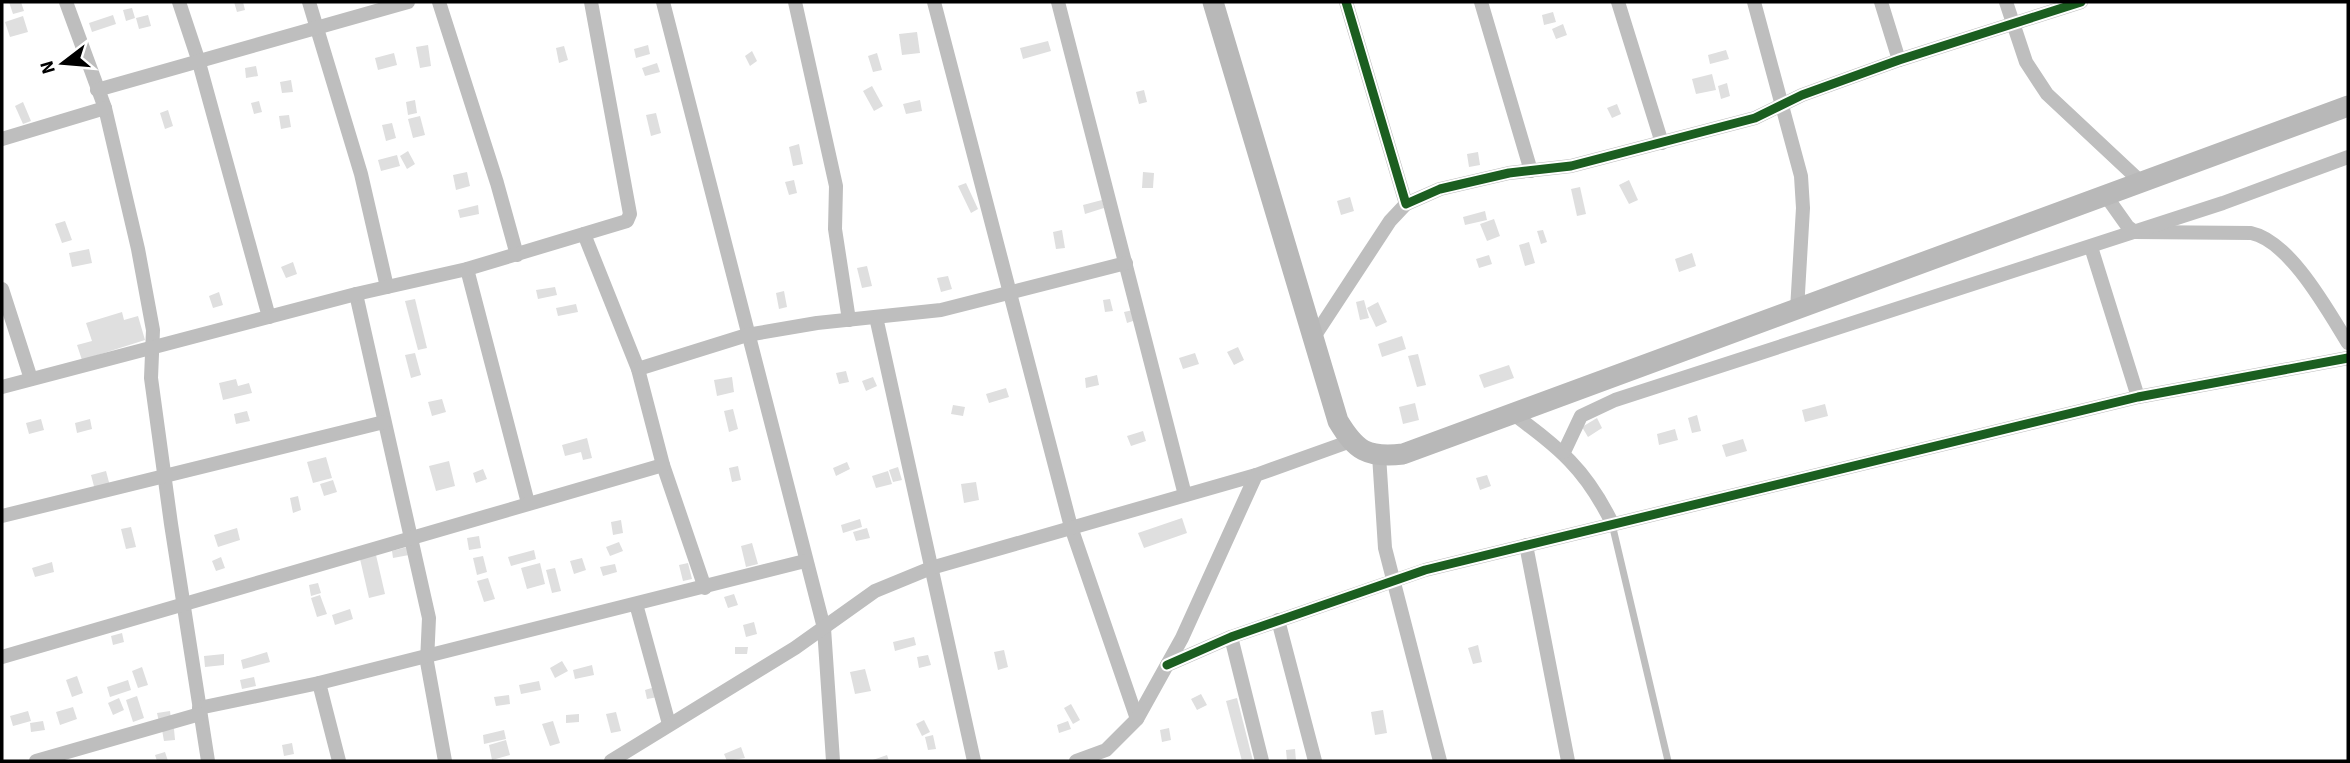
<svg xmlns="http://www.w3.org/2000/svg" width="2350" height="763" font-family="'Source Sans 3',sans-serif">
	<rect width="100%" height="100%" fill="#fff"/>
	<g fill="#dfdfdf">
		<path d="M9 2H21L24 11 13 14Z"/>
		<path d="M234 2H243L245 10 237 12Z"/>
		<path d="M132 8 135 18 126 21 123 10Z"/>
		<path d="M1553 12 1556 22 1544 25 1542 15Z"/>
		<path d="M113 15 116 24 92 32 89 23Z"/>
		<path d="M148 15 151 26 139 29 136 18Z"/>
		<path d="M23 16 28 32 10 37 5 22Z"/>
		<path d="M1563 24 1567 35 1556 39 1552 29Z"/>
		<path d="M917 32 920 53 902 55 899 34Z"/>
		<path d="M1048 41 1051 51 1023 59 1020 48Z"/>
		<path d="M428 45 431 66 420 68 416 47Z"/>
		<path d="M648 45 650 54 636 58 634 49Z"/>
		<path d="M564 46 568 60 559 63 556 48Z"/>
		<path d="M1726 50 1729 59 1710 64 1708 55Z"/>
		<path d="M752 51 757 61 750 66 745 56Z"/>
		<path d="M394 53 397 65 378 70 375 58Z"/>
		<path d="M877 53 882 70 873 72 868 56Z"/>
		<path d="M657 63 660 72 645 76 642 68Z"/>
		<path d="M256 66 258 76 246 78 245 68Z"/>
		<path d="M1712 74 1716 90 1696 94 1692 79Z"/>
		<path d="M291 80 293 92 282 93 280 82Z"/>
		<path d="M1727 83 1730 96 1721 99 1718 86Z"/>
		<path d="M872 86 883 106 874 111 863 91Z"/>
		<path d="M1144 90 1147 102 1139 104 1136 92Z"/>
		<path d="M415 100 417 113 408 115 406 102Z"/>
		<path d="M920 100 922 111 906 114 903 104Z"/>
		<path d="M259 101 262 112 254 114 251 103Z"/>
		<path d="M23 102 31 121 23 124 15 106Z"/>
		<path d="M1617 104 1621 114 1612 118 1607 108Z"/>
		<path d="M168 110 173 126 165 129 160 113Z"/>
		<path d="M656 113 661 133 651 136 646 115Z"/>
		<path d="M289 115 291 127 281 129 279 116Z"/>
		<path d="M420 116 425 135 413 138 408 119Z"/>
		<path d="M392 123 396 138 386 141 382 125Z"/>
		<path d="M799 144 803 164 793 166 789 147Z"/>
		<path d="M408 151 415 164 407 169 400 156Z"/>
		<path d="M1478 152 1480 165 1469 167 1467 154Z"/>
		<path d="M397 155 400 166 381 171 378 160Z"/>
		<path d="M467 172 470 186 456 190 453 175Z"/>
		<path d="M1143 172 1154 173 1153 188H1142Z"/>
		<path d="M794 180 797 193 789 195 785 182Z"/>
		<path d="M1629 180 1638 200 1629 204 1619 185Z"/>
		<path d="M966 183 978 209 971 213 958 186Z"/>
		<path d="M1580 187 1586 214 1577 216 1571 189Z"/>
		<path d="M1350 197 1354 211 1341 215 1337 201Z"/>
		<path d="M1102 200 1104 208 1085 214 1083 205Z"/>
		<path d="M478 205 479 214 460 218 458 210Z"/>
		<path d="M1485 211 1487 220 1465 225 1463 217Z"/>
		<path d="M1494 219 1500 236 1487 241 1480 224Z"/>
		<path d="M65 221 72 240 62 243 55 224Z"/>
		<path d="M1062 230 1065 248 1056 249 1053 232Z"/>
		<path d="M1543 230 1547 242 1541 244 1537 231Z"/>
		<path d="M1529 242 1535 263 1525 266 1519 245Z"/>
		<path d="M89 249 92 263 72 267 69 253Z"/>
		<path d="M1692 253 1696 266 1679 272 1675 259Z"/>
		<path d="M1489 255 1492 264 1479 268 1476 259Z"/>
		<path d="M293 262 297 274 286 278 281 267Z"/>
		<path d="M867 266 872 286 862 288 857 268Z"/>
		<path d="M948 276 952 289 941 292 937 278Z"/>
		<path d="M555 287 557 295 538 299 536 290Z"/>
		<path d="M784 291 787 307 779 309 776 293Z"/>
		<path d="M219 292 223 305 213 308 209 296Z"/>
		<path d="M415 299 427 348 418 350 405 301Z"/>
		<path d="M1110 299 1113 311 1105 312 1103 300Z"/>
		<path d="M1364 300 1369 318 1360 320 1356 302Z"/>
		<path d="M1378 302 1387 322 1376 327 1367 308Z"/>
		<path d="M576 304 578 312 558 316 556 308Z"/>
		<path d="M1133 310 1136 320 1127 323 1124 312Z"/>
		<path d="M122 312 124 320 138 316 145 340 82 360 77 345 92 341 86 323Z"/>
		<path d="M1402 336 1406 349 1382 357 1378 344Z"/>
		<path d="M1238 347 1244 360 1234 365 1227 352Z"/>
		<path d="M415 353 421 375 411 378 405 355Z"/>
		<path d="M1195 353 1199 364 1183 369 1179 358Z"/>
		<path d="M1418 354 1426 385 1417 387 1408 356Z"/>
		<path d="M1509 365 1514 378 1484 388 1479 375Z"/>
		<path d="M846 371 849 382 839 384 836 373Z"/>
		<path d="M1097 375 1099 385 1086 388 1085 378Z"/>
		<path d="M732 377 734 392 717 396 714 380Z"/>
		<path d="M873 377 877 386 866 391 862 381Z"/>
		<path d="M236 379 238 386 249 383 252 393 223 400 219 383Z"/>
		<path d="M1006 388 1009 397 989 403 986 394Z"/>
		<path d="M442 399 446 412 432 416 428 402Z"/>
		<path d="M1415 403 1419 420 1403 424 1399 407Z"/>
		<path d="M1825 404 1828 416 1805 422 1802 410Z"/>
		<path d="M953 405 965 407 963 416 951 414Z"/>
		<path d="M733 409 738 429 729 432 724 411Z"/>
		<path d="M247 411 250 421 236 424 234 414Z"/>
		<path d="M1697 415 1701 431 1692 433 1688 418Z"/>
		<path d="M1597 418 1602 428 1588 437 1582 427Z"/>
		<path d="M41 419 44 430 29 434 26 423Z"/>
		<path d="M90 419 92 429 77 433 75 423Z"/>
		<path d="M1675 429 1678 440 1659 445 1657 434Z"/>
		<path d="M1143 431 1146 441 1131 446 1127 436Z"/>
		<path d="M587 438 592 458 583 460 581 452 565 456 562 445Z"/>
		<path d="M1743 439 1747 451 1726 457 1722 445Z"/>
		<path d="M326 457 332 478 313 483 307 462Z"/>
		<path d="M449 461 455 486 436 491 429 466Z"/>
		<path d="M847 462 850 469 836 476 833 468Z"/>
		<path d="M738 466 741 480 732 482 729 468Z"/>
		<path d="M898 467 902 480 893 482 889 470Z"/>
		<path d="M483 469 487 479 476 483 473 473Z"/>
		<path d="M106 471 110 486 95 490 91 475Z"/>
		<path d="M888 471 892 484 876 488 872 476Z"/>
		<path d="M1487 475 1491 486 1480 490 1476 478Z"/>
		<path d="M333 480 337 492 324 496 320 484Z"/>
		<path d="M976 482 979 500 964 503 961 484Z"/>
		<path d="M298 496 301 510 293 513 290 498Z"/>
		<path d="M1182 518 1187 533 1144 548 1138 533Z"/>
		<path d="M860 519 862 527 843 533 841 525Z"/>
		<path d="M621 520 623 533 613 535 611 522Z"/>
		<path d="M131 527 136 547 126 549 121 529Z"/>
		<path d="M237 528 240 540 218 547 214 535Z"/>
		<path d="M867 528 870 538 856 541 853 532Z"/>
		<path d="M479 536 481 548 469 550 467 538Z"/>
		<path d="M619 542 623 551 610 556 606 547Z"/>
		<path d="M752 543 758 564 746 567 741 546Z"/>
		<path d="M407 547 409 555 393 558 392 551Z"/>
		<path d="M534 550 536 559 511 566 508 557Z"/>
		<path d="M376 555 385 594 369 598 360 559Z"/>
		<path d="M483 556 487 572 477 575 473 558Z"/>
		<path d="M221 557 225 568 216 571 212 561Z"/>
		<path d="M582 558 586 570 574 574 570 561Z"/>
		<path d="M52 562 54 572 35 577 32 568Z"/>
		<path d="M540 563 545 584 527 589 521 568Z"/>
		<path d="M688 563 692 579 683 581 679 565Z"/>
		<path d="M615 564 617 572 603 576 600 567Z"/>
		<path d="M555 568 561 591 552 593 546 570Z"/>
		<path d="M488 578 495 599 484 602 477 581Z"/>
		<path d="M318 583 321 593 311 596 309 585Z"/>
		<path d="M734 594 738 605 728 608 724 597Z"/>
		<path d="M320 595 327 614 317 617 311 598Z"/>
		<path d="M350 609 353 619 335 625 332 615Z"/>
		<path d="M754 622 757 634 746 637 743 625Z"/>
		<path d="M122 633 124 642 113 645 111 636Z"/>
		<path d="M914 637 916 645 895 651 893 642Z"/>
		<path d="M1478 645 1482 662 1473 664 1468 648Z"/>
		<path d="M735 647H748L747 654H735Z"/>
		<path d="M1004 650 1008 667 998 670 994 652Z"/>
		<path d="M267 652 270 662 243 669 241 660Z"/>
		<path d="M224 654V665L205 667 204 656Z"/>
		<path d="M928 655 931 665 919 668 917 657Z"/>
		<path d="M562 661 568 671 555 678 550 668Z"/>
		<path d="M592 665 594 675 575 679 573 670Z"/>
		<path d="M142 667 148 685 138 688 132 671Z"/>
		<path d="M865 669 871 691 855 694 850 672Z"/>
		<path d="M77 676 83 693 72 697 66 680Z"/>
		<path d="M254 677 256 686 242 689 240 680Z"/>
		<path d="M128 680 131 690 110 697 107 687Z"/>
		<path d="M539 681 541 690 521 694 519 685Z"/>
		<path d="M655 687 658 697 647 699 645 690Z"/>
		<path d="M1201 694 1207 705 1197 710 1191 699Z"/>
		<path d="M509 695 510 704 496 706 494 697Z"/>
		<path d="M137 696 144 718 133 722 126 700Z"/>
		<path d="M119 698 124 710 113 715 108 703Z"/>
		<path d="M1237 698 1253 761H1242L1226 701Z"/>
		<path d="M1071 704 1080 720 1073 724 1064 708Z"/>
		<path d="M73 707 77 719 60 725 56 712Z"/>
		<path d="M1383 710 1387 733 1375 735 1371 712Z"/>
		<path d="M28 711 31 721 13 726 10 716Z"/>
		<path d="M170 711 171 719 159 722 157 713Z"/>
		<path d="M616 712 621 731 611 733 606 714Z"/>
		<path d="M579 714V722L566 723V715Z"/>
		<path d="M924 720 930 732 922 736 916 724Z"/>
		<path d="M43 721 45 730 31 732 30 723Z"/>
		<path d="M553 721 560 743 550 746 542 724Z"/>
		<path d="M1068 721 1071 729 1059 733 1057 725Z"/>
		<path d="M1169 728 1171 740 1162 742 1160 730Z"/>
		<path d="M174 729 175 740 164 741 162 730Z"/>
		<path d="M504 730 506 739 484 744 483 735Z"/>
		<path d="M933 735 936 749 928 750 925 737Z"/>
		<path d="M506 740 510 755 492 760 489 745Z"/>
		<path d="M292 743 294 754 284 756 282 745Z"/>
		<path d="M741 747 745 758 727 761 724 754Z"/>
		<path d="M1295 749 1296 761H1287L1286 750Z"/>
		<path d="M165 752 168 761H157L155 755Z"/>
		<path d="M887 755 889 761H870Z"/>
	</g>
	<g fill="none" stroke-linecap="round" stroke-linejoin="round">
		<path stroke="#bebebe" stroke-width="7" d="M1612 524 1668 761"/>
		<g stroke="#bebebe" stroke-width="14">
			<path d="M66 2 105 108 138 249 153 330 151 378 171 524 208 761"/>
			<path d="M179 2 198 59 269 317"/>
			<path d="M309 2 361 174 387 287"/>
			<path d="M439 2 497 183 517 255"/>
			<path d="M663 2 824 628 833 761"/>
			<path d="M795 2 836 186 835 229 849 320"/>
			<path d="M934 2 1071 527 1137 719"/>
			<path d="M1058 2 1185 495"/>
			<path d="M1346 2 1406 204 1440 189 1509 173 1571 166 1755 118 1802 95 1899 60 2081 2"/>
			<path d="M1481 2 1531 171"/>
			<path d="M1618 2 1662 143"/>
			<path d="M1754 2 1801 176 1803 208 1797 310"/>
			<path d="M1881 2 1899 60"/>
			<path d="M2006 2 2026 62 2047 94 2140 181"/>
			<path d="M97 90 408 2"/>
			<path d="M2 139 105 108"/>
			<path d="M2106 196 2128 227 2135 232 2251 233C2290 241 2328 311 2348 343"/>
			<path d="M584 234 638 369 663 465 705 588"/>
			<path d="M2091 247 2138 397"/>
			<path d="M467 269 528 503"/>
			<path d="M2 289 31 379"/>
			<path d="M356 294 429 618 427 662 445 761"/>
			<path d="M876 317 974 761"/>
			<path d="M1312 340 1390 221 1406 204"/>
			<path d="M638 369 747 335 817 323 941 310 1126 263"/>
			<path d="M2 387 356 294 467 269 627 221 630 214 591 2"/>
			<path d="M1512 413C1560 449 1585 468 1612 523"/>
			<path d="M1564 452 1581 416 1615 400 2223 203 2348 157"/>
			<path d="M1379 455 1385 548 1440 761"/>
			<path d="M2 516 384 422"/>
			<path d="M1526 545 1568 761"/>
			<path d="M636 604 669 724"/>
			<path d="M1278 620 1315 761"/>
			<path d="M1231 637 1262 761"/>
			<path d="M2 657 663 465"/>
			<path d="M1167 665 1231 637 1425 570 2138 397 2348 358"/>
			<path d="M319 683 339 761"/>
			<path d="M199 708 319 683 805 561"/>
			<path d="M36 761 200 714"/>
			<path d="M611 761 795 648 875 591 931 568 1256 475"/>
			<path d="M1076 761 1106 750 1137 719 1182 638 1256 475 1351 441"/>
		</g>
		<path stroke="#b8b8b8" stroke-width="21" d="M1213 2 1338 421C1356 451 1367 458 1403 454L2348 106"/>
		<defs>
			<g id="cycleway">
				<path d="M1346 2 1406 204 1440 189 1509 173 1571 166 1755 118 1802 95 1899 60 2081 2"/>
				<path d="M1167 665 1231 637 1425 570 2138 397 2348 358"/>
			</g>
		</defs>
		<use href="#cycleway" stroke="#fff" stroke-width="13"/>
		<use href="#cycleway" stroke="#1b5e20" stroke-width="9"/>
	</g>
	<rect width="2350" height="763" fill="none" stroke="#000000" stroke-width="7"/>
	<g transform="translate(63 63) rotate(254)" stroke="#ffffff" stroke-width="5" paint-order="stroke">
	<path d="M0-5L12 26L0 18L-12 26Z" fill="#000000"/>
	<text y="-10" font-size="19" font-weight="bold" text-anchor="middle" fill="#000000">N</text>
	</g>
</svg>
